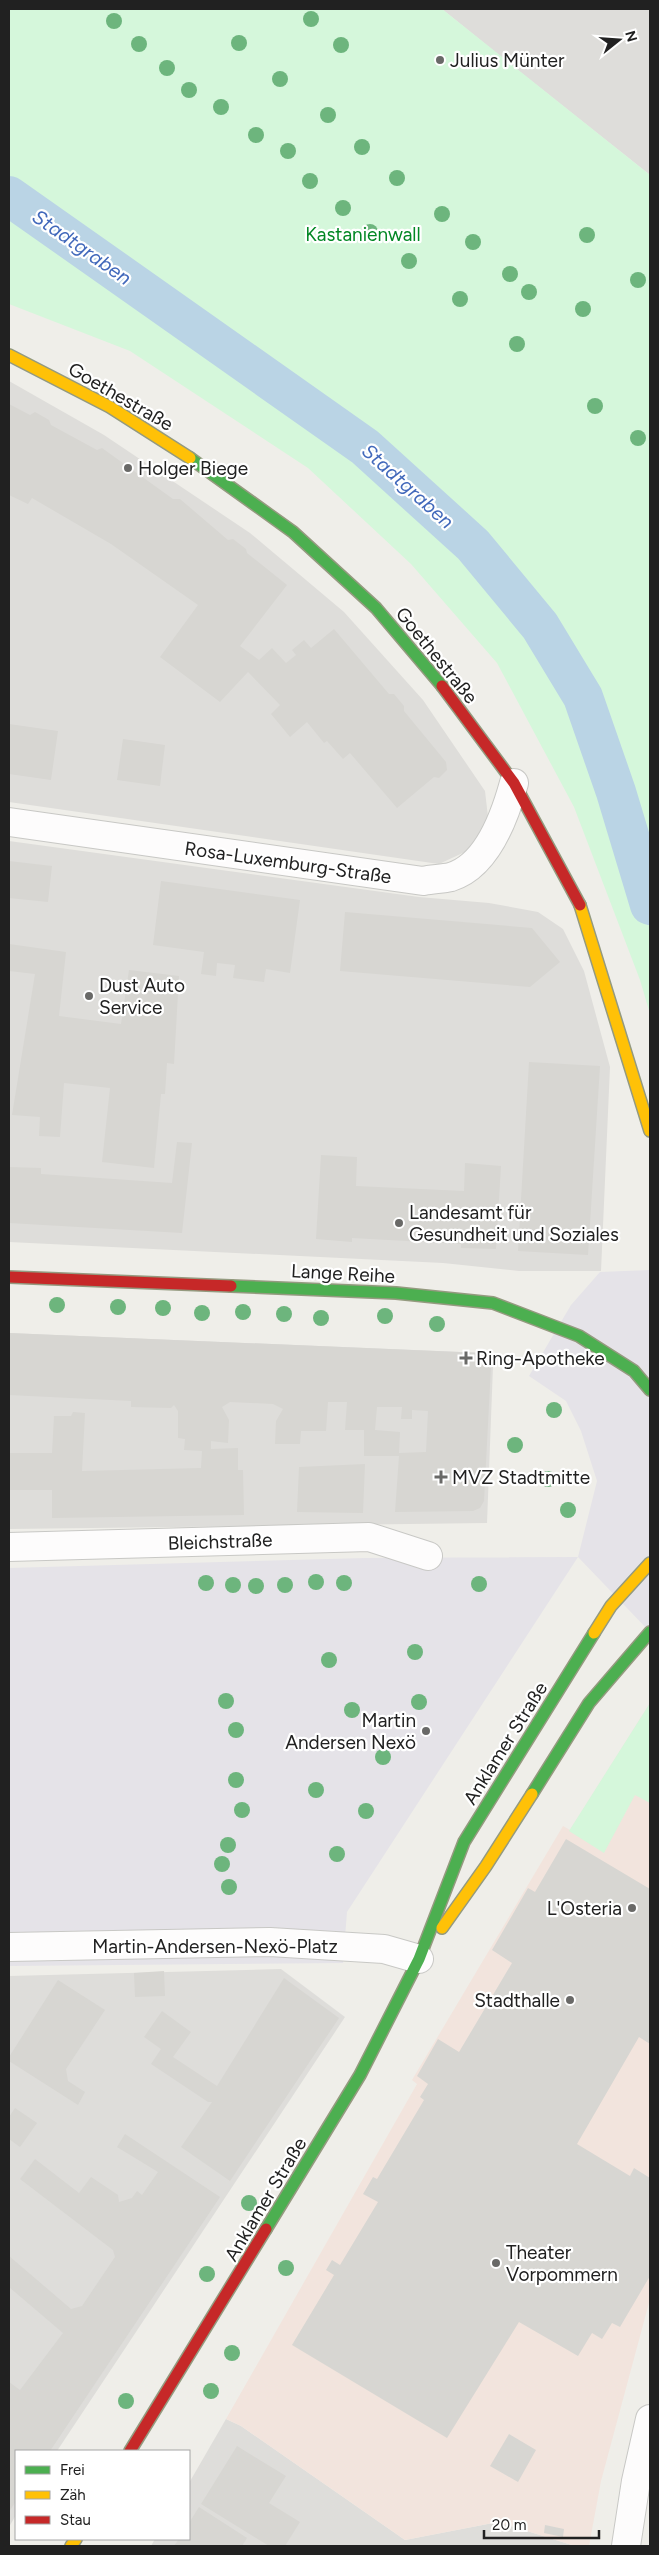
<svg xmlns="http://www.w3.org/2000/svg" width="659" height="2555" font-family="Figtree,sans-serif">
	<rect width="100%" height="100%" fill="#efeee9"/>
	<g fill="#deddda">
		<path d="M442 9H650V175L494 51Z"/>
		<path d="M9 381 104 435 250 533 344 612 423 700 485 791 488 817 480 845 439 864 9 802Z"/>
		<path d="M9 841 419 897 489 903 538 912 563 929 584 971 610 1067 601 1271H519L443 1263 9 1242Z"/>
		<path d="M9 1333 485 1353 493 1366 487 1523 9 1529Z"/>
		<path d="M281 1969 345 2017 57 2451H16V2515L9 2527V1976Z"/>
		<path d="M226 2419 241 2426 405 2540 498 2522 575 2546H151L155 2539H189V2483Z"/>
	</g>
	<path fill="#f2e4dd" d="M650 1703V2299L601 2481 589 2546H575L498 2522 405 2540 241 2426 226 2419 417 2084 412 2080 563 1826 570 1830Z"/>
	<g fill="#d5f7db">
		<path d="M9 9H442L650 175V1014L640 980 574 807 497 663 411 564 308 468 130 351 9 304Z"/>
		<path d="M650 1703V1803L635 1795 604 1853 569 1831Z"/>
	</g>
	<path fill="#e5e3e8" d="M650 1270V1632L578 1557 347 1912 343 1963 9 1966V1568L365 1558 578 1557 597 1481 581 1431 566 1401 529 1376 571 1305 600 1272Z"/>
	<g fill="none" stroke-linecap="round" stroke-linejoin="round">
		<path stroke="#bad4e5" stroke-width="40" d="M9 196 365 447 473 545 540 626 583 697 616 792 650 905"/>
	</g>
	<g fill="#d7d6d2" fill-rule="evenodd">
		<path d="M9 404 30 415 35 412 49 420 51 425 97 450 102 448 173 499H180L228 540 233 539 246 549 247 553 287 585 240 646 259 660 272 648 286 663 296 655 292 650 304 640 311 648 334 629 389 694H394L404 706V711L446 762 447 770 439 778 434 777 397 808 350 753 343 759 327 741 324 743 307 722 290 737 271 714 280 705 248 672 220 702 160 657 198 605 111 544 32 498 28 504 9 495Z"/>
		<path d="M9 724 58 731 51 780 9 774Z"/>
		<path d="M123 739 165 745 160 786 117 780Z"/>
		<path d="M9 861 52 866 48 902 9 898Z"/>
		<path d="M161 881 300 900 290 973 266 969 264 982 233 978 235 965 217 963 216 976 201 974 204 952 153 945Z"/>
		<path d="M345 912 532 928 560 962 530 987 340 971Z"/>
		<path d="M9 944 66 952 59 1016 121 1024 129 970 179 976 174 1064 167 1063 165 1094H161L154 1168 102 1162 110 1088 64 1083 60 1137 39 1136 40 1117 12 1115 35 974 9 971Z"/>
		<path d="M529 1062 600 1066 588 1255 518 1251Z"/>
		<path d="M177 1142 192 1143 182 1233 9 1223V1167L41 1168V1174L172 1183Z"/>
		<path d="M321 1155 357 1157 356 1186 464 1191 465 1163 501 1166 496 1249 461 1248V1244L352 1238V1242L316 1239Z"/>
		<path d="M9 1333 482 1353 488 1357 491 1366 484 1501 480 1508 473 1511 395 1512 399 1456H364V1430H345L347 1402H328L326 1431H301L300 1444H275L276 1421 283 1409 273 1404 230 1402 222 1407 229 1420 228 1443 211 1441V1449L238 1448V1470H243L244 1515 52 1518V1490H9V1453H52L54 1416H71L73 1412 85 1413 82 1471 201 1468 202 1451 184 1450 185 1439 178 1438V1411L174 1405 171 1408 131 1407V1401L9 1395ZM377 1407H402L401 1419H412V1410L428 1411 426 1452 399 1453 400 1432 375 1430Z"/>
		<path d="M365 1464 363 1513 297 1512 299 1467Z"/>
		<path d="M566 1839 650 1889V2044L639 2037 577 2144 630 2176 634 2168 650 2178V2276L620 2327 612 2323 602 2339 592 2333 578 2356 519 2322 447 2438 292 2345 334 2275 326 2270 332 2260 340 2265 378 2202 363 2194 373 2177 377 2179 424 2100 420 2097 428 2084 417 2076 438 2039 459 2052 512 1963 492 1950 528 1888 535 1892Z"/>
		<path d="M164 1971 165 1996 135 1997 134 1973Z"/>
		<path d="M284 1978 339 2018 230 2181 181 2147 212 2102H208L151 2064 161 2049 144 2037 162 2011 191 2032 173 2057 217 2086Z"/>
		<path d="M58 1980 105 2010 66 2069 68 2081 85 2092 78 2105 9 2061V2057Z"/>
		<path d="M15 2108 37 2123 20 2147 9 2139V2117Z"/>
		<path d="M125 2134 220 2197 50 2451H16V2501L9 2512V2382L20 2390 63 2333 9 2287V2256L71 2309 82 2306 115 2257 113 2250 20 2179 35 2159 79 2193 91 2177 118 2195 119 2202 132 2198 137 2191 142 2195 158 2172 117 2147Z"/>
		<path d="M509 2434 536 2450 518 2482 490 2466Z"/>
		<path d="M237 2446 286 2476 269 2503 300 2522 285 2546H269L201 2504Z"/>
		<path d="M199 2507 247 2538 242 2546H174L179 2539H189V2523Z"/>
		<path d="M545 2525 564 2529 563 2537 544 2533Z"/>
	</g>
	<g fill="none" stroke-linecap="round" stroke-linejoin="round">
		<defs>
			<g id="street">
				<path d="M9 822 423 881C432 879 442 879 451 877 487 866 505 816 514 783"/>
				<path d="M9 1547 369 1537 428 1556"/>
				<path d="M9 1947 270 1942 384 1949 419 1959"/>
				<path d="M626 2546 636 2481 650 2419"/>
			</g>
			<g id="fast">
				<path d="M190 458 293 532 376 608 442 686"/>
				<path d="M231 1286 396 1293 493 1303 579 1336 634 1371 650 1390"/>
				<path d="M532 1794 589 1703 650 1632"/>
				<path d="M266 2229 360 2075 419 1959 464 1842 594 1633"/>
			</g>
			<g id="slow">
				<path d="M9 355 110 407 190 458"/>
				<path d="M580 905 650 1131"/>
				<path d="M594 1633 611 1606 650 1563"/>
				<path d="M442 1928 486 1866 532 1794"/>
				<path d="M71 2546 76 2539"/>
			</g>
			<g id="jam">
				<path d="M442 686 514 783 580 905"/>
				<path d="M9 1277 231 1286"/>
				<path d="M130 2451 266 2229"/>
			</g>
		</defs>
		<use href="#street" stroke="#c8c8c5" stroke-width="30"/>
		<use href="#fast" stroke="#949a7f" stroke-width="14"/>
		<use href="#slow" stroke="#949a7f" stroke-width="14"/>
		<use href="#jam" stroke="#949a7f" stroke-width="14"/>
		<use href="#street" stroke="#fdfcfc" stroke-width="28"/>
		<use href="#fast" stroke="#4caf50" stroke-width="11"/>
		<use href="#slow" stroke="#ffc107" stroke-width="11"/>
		<use href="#jam" stroke="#c62828" stroke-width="11"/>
	</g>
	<g fill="#6db57d">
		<circle cx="311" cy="19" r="8"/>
		<circle cx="114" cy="21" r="8"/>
		<circle cx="239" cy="43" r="8"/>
		<circle cx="139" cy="44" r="8"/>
		<circle cx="341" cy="45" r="8"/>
		<circle cx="167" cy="68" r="8"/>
		<circle cx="280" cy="79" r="8"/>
		<circle cx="189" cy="90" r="8"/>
		<circle cx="221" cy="107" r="8"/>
		<circle cx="328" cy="115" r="8"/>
		<circle cx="256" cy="135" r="8"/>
		<circle cx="362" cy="147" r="8"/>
		<circle cx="288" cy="151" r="8"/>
		<circle cx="397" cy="178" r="8"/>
		<circle cx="310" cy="181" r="8"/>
		<circle cx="343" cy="208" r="8"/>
		<circle cx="442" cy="214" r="8"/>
		<circle cx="370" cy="232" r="8"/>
		<circle cx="587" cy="235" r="8"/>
		<circle cx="473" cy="242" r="8"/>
		<circle cx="409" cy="261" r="8"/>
		<circle cx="510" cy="274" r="8"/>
		<circle cx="638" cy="280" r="8"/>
		<circle cx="529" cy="292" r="8"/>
		<circle cx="460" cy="299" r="8"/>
		<circle cx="583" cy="309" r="8"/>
		<circle cx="517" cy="344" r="8"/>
		<circle cx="595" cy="406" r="8"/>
		<circle cx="638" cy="438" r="8"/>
		<circle cx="57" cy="1305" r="8"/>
		<circle cx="118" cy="1307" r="8"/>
		<circle cx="163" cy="1308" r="8"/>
		<circle cx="243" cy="1312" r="8"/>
		<circle cx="202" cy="1313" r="8"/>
		<circle cx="284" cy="1314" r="8"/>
		<circle cx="385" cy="1316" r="8"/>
		<circle cx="321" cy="1318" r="8"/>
		<circle cx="437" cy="1324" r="8"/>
		<circle cx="554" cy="1410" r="8"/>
		<circle cx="515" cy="1445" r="8"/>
		<circle cx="548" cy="1479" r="8"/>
		<circle cx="568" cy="1510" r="8"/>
		<circle cx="316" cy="1582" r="8"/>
		<circle cx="206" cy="1583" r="8"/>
		<circle cx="344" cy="1583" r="8"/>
		<circle cx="479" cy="1584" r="8"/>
		<circle cx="233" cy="1585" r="8"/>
		<circle cx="285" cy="1585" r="8"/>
		<circle cx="256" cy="1586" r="8"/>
		<circle cx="415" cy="1652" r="8"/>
		<circle cx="329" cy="1660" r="8"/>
		<circle cx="226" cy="1701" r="8"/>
		<circle cx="419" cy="1702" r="8"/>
		<circle cx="352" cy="1710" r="8"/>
		<circle cx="236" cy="1730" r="8"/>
		<circle cx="383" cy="1757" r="8"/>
		<circle cx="236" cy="1780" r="8"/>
		<circle cx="316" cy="1790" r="8"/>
		<circle cx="242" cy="1810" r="8"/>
		<circle cx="366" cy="1811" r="8"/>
		<circle cx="228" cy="1845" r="8"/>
		<circle cx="337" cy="1854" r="8"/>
		<circle cx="222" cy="1864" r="8"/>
		<circle cx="229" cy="1887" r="8"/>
		<circle cx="249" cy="2203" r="8"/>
		<circle cx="286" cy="2268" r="8"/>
		<circle cx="207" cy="2274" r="8"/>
		<circle cx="232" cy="2353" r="8"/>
		<circle cx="211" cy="2391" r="8"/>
		<circle cx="126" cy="2401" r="8"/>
	</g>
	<g fill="#696967" stroke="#fff" stroke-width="2">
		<circle cx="440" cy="60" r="5"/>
		<circle cx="128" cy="468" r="5"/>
		<circle cx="89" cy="996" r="5"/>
		<circle cx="399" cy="1223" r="5"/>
		<path d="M463.5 1350.5h5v5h5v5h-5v5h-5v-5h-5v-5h5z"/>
		<path d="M438.5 1469.5h5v5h5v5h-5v5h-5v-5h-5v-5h5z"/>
		<circle cx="426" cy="1731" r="5"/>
		<circle cx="632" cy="1908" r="5"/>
		<circle cx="570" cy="2000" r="5"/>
		<circle cx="496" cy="2263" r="5"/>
	</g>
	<g text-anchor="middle" stroke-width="4.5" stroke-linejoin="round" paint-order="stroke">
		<g font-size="19" fill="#212121" stroke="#fff" text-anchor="start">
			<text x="450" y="67">Julius Münter</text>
			<text x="138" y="475">Holger Biege</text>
			<text x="99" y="992">Dust Auto<tspan x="99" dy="22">Service</tspan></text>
			<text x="409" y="1219">Landesamt für<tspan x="409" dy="22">Gesundheit und Soziales</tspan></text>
			<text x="476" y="1365">Ring-Apotheke</text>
			<text x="452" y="1484">MVZ Stadtmitte</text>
			<text x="416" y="1727" text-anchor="end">Martin<tspan x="416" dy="22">Andersen Nexö</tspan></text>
			<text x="622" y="1915" text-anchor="end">L'Osteria</text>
			<text x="560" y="2007" text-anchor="end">Stadthalle</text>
			<text x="506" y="2259">Theater<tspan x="506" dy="22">Vorpommern</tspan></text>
		</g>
		<g font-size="19" fill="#028724" stroke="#fff">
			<text x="363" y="241">Kastanienwall</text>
		</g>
		<g font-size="19" fill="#212121" stroke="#fff">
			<text transform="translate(121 396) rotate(30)" y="7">Goethestraße</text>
			<text transform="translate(437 655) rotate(51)" y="7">Goethestraße</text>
			<text transform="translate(288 862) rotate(8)" y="7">Rosa-Luxemburg-Straße</text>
			<text transform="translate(343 1273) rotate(3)" y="7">Lange Reihe</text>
			<text transform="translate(220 1541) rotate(-2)" y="7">Bleichstraße</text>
			<text transform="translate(505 1743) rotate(-58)" y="7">Anklamer Straße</text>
			<text x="215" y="1953">Martin-Andersen-Nexö-Platz</text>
			<text transform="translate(265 2199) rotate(-59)" y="7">Anklamer Straße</text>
		</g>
		<g font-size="20" font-style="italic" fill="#4269bb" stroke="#fff">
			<text transform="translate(82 247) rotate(35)" y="7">Stadtgraben</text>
			<text transform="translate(408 486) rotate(42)" y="7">Stadtgraben</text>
		</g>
	</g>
	<rect width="659" height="2555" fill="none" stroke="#212121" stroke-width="20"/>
	<rect x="15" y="2450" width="175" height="90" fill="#ffffff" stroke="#a6a6a6"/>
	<rect x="25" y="2466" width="25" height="8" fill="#4caf50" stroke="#a6a6a6"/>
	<text x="60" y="2475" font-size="15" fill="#212121">Frei</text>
	<rect x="25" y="2491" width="25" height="8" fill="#ffc107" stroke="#a6a6a6"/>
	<text x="60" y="2500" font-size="15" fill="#212121">Zäh</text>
	<rect x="25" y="2516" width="25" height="8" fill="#c62828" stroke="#a6a6a6"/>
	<text x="60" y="2525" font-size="15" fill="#212121">Stau</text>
	<g transform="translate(619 40) rotate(73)" stroke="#ffffff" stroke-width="4" paint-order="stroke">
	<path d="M0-4L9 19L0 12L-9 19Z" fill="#212121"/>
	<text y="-8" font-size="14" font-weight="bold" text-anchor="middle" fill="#212121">N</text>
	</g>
	<path d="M484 2530v8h115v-8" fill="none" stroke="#212121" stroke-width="2.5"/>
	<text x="492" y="2530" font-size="15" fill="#212121" stroke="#ffffff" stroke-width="4" paint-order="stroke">20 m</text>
</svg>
